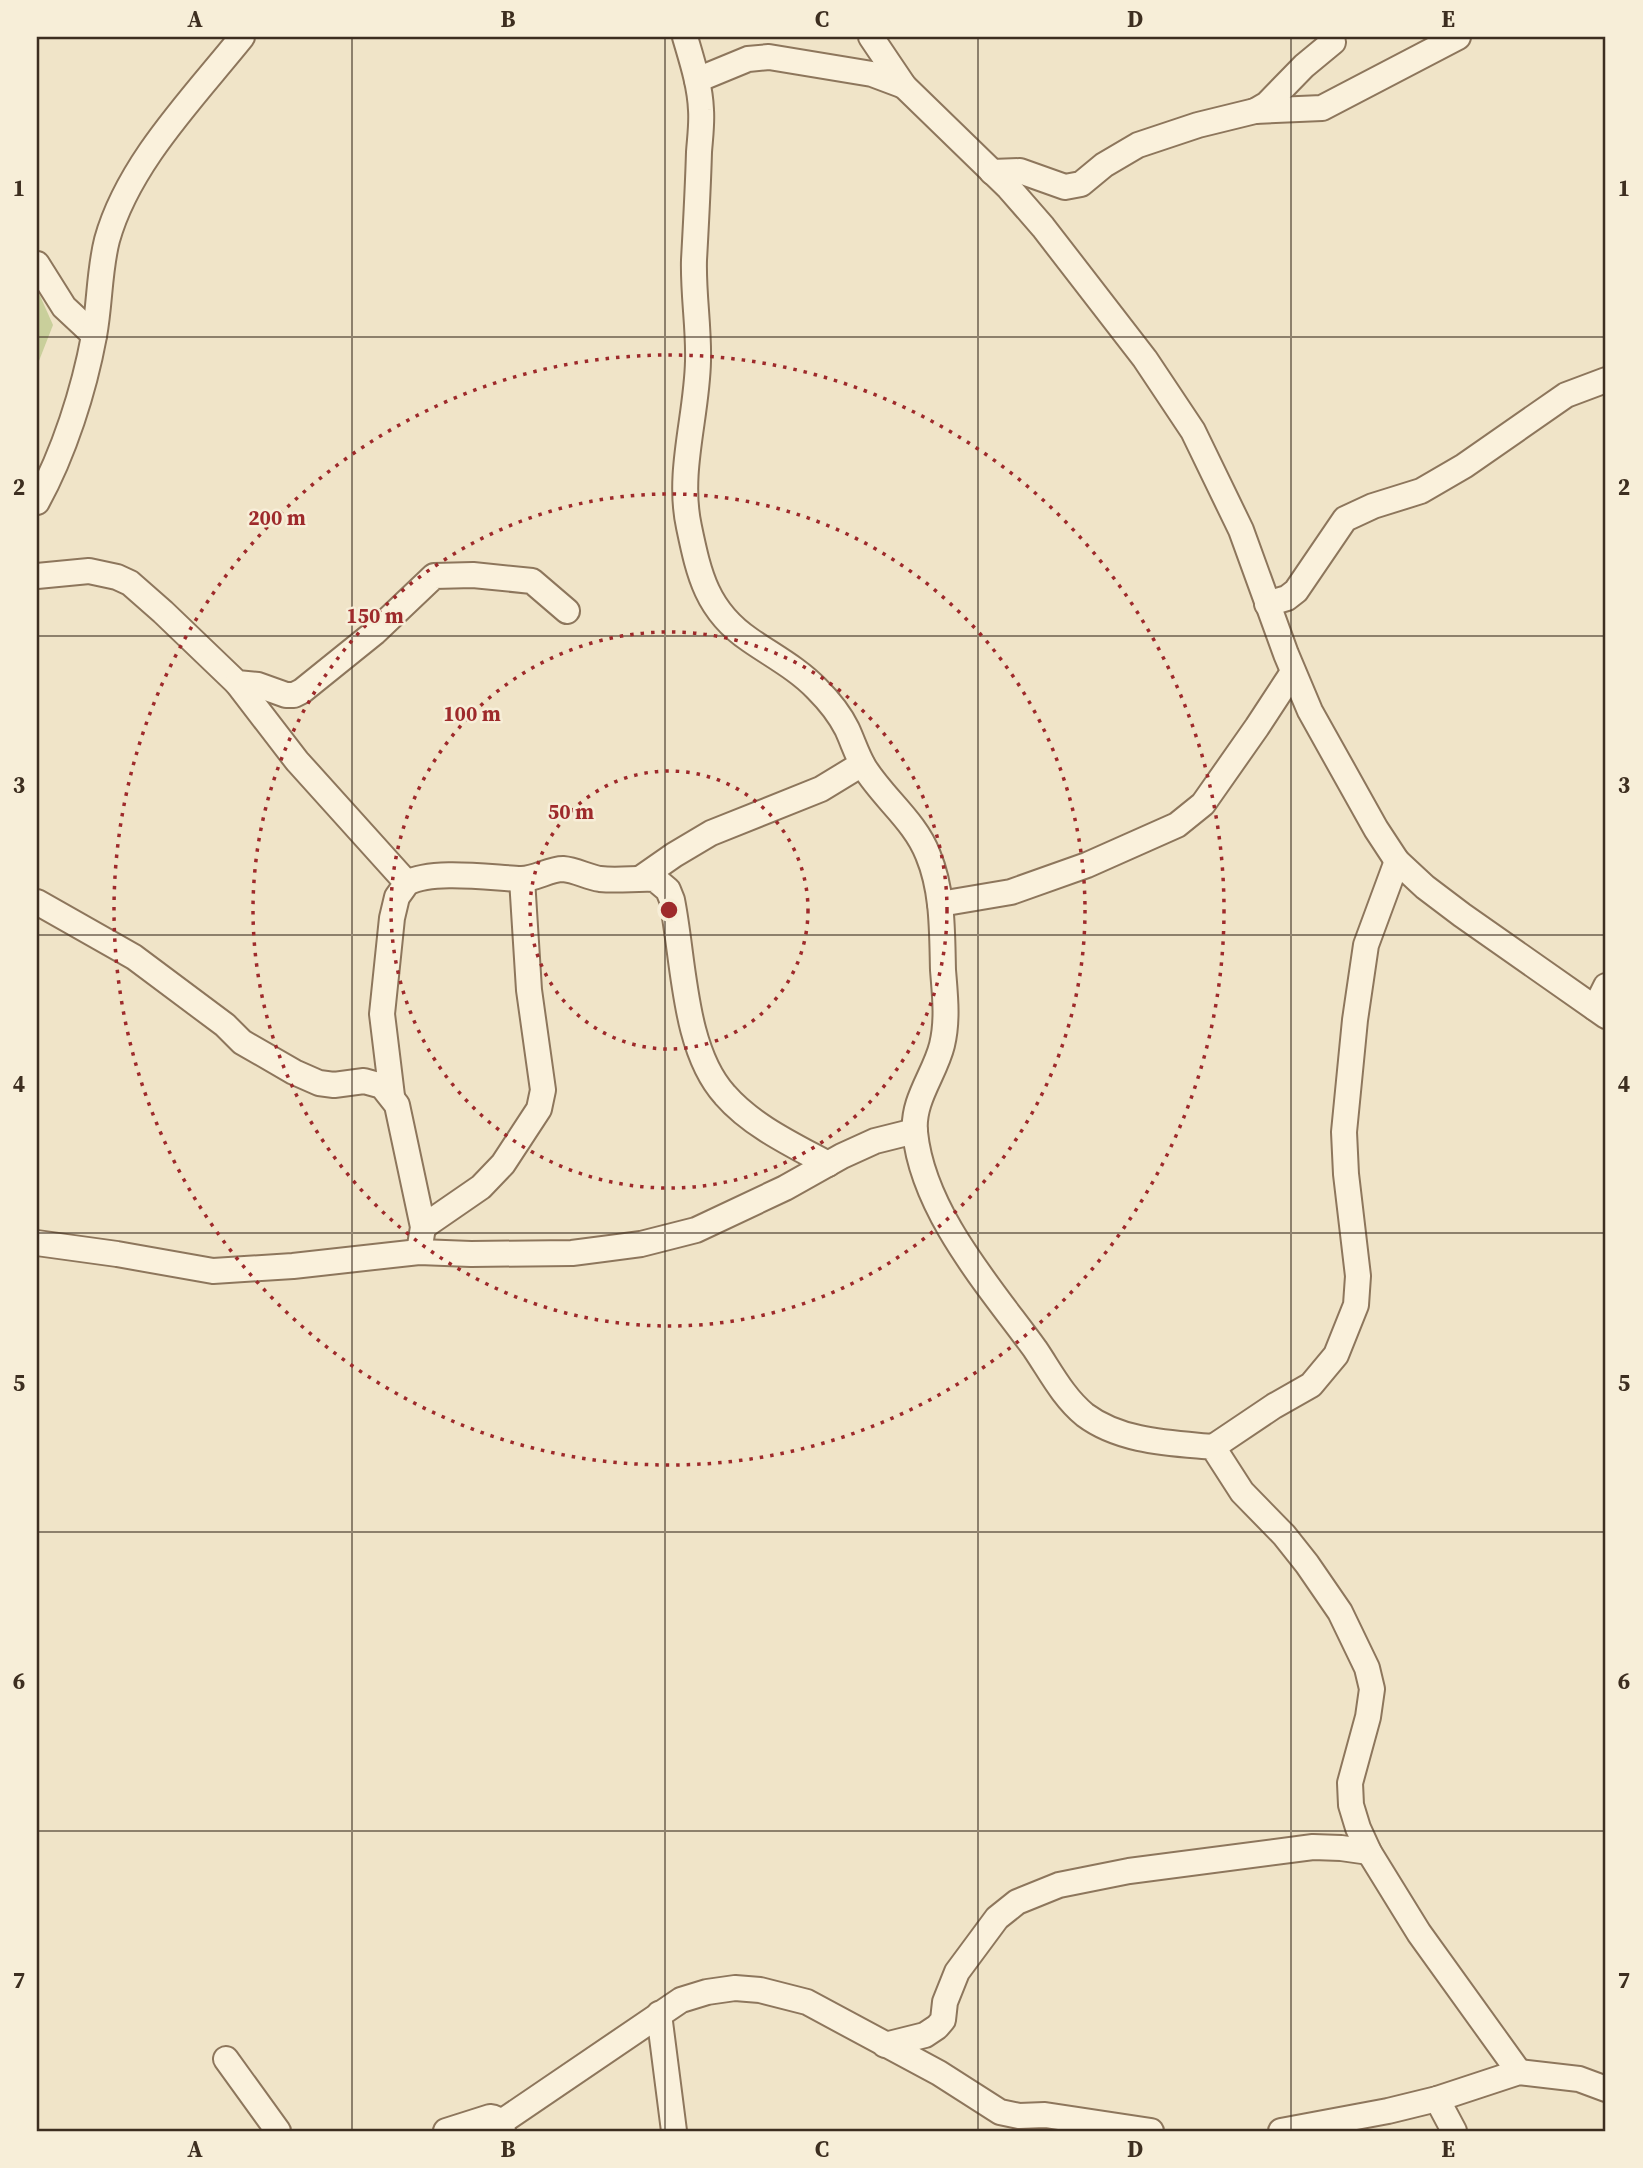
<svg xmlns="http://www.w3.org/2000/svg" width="1643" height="2168" font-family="'Source Serif 4',serif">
	<rect width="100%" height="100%" fill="#f0e4c8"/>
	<path fill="#c9cf9b" d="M37 289 53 325 37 366Z"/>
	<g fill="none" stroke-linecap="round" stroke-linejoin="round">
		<defs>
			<g id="minor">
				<path d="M685 37C692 61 700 85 701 110 702 124 700 138 699 152 698 188 696 224 694 260 693 294 699 327 698 361 697 416 677 472 689 527 699 575 707 611 750 640 773 656 798 669 817 689 829 701 840 715 847 729 853 742 857 755 864 767 883 798 915 821 928 855 943 891 942 931 943 970 945 995 948 1020 942 1045 935 1074 912 1100 915 1132 923 1212 989 1286 1035 1349 1050 1371 1063 1397 1085 1415 1121 1442 1171 1443 1213 1447L1242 1492 1284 1535 1307 1564 1340 1612 1367 1668 1372 1689 1368 1717 1350 1783 1351 1805 1358 1828 1369 1852 1419 1933 1519 2072"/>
				<path d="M871 37 904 86 1009 188 1043 227 1145 359 1193 431 1241 530 1286 654 1310 711 1376 829 1397 861 1425 887 1462 915 1606 1016"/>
				<path d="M697 80 748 59 769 57 872 74 904 86"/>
				<path d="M1255 111 1322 108 1458 37"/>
				<path d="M992 172 1020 171 1065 187 1081 184 1104 165 1138 145 1198 125 1255 111 1267 104 1304 66 1333 42"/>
				<path d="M37 264 64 307 94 335"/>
				<path d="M37 502C64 453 84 390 94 336 100 304 99 271 107 240 128 164 193 98 242 37"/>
				<path d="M37 576 89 571 117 577 130 583 163 612 237 683 258 685 286 695H294L302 691 374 633 434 576 473 575 532 581 567 611"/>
				<path d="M1267 604 1287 598 1296 591 1345 519 1373 506 1421 491 1464 466 1566 395 1606 380"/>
				<path d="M237 683 297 761 407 883"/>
				<path d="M641 878 674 855 711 833 821 789 862 764"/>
				<path d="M37 902 134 957 225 1025 242 1042 294 1072 319 1083 334 1085 364 1081 382 1086 397 1105 423 1227 419 1252"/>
				<path d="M940 904 1011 892 1087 865 1177 825 1203 804 1257 727 1293 672"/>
				<path d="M1595 1008 1606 986"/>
				<path d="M392 1096 382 1014 392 918 397 897 407 883C433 869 492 878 521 879 536 879 549 869 563 869 576 870 587 877 600 879 619 881 636 878 655 879L668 890 672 900C684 959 683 1049 725 1095 752 1126 793 1145 828 1164"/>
				<path d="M423 1227 481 1187 503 1164 539 1109 543 1090 529 990 522 879"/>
				<path d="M37 1243 117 1254 213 1271 293 1266 419 1252 471 1254 572 1253 603 1249 641 1244 696 1230 785 1188 842 1156 875 1141 915 1131"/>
				<path d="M1213 1447 1274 1406 1311 1385 1336 1355 1356 1305 1358 1276 1346 1174 1344 1132 1355 1020 1366 945 1397 861"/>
				<path d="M659 2014 674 2131"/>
				<path d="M885 2045 925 2035 937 2027 943 2020 945 2002 957 1972 997 1918 1017 1902 1059 1885 1129 1871 1313 1847 1341 1848 1369 1852"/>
				<path d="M226 2059 278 2131"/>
				<path d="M1437 2099 1454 2131"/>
				<path d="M500 2123 681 2000 707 1992 735 1988 760 1990 807 2002 939 2073 1000 2112 1019 2116 1045 2115 1151 2131"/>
				<path d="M446 2131 490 2117C499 2118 501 2124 503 2131"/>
				<path d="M1281 2131 1388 2111 1437 2099 1519 2072 1579 2079 1606 2089"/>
			</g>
		</defs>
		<use href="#minor" stroke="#8d765c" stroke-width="28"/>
		<use href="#minor" stroke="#faf1dc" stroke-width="24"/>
	</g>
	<path fill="none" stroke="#3d2e20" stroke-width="2" stroke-opacity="0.55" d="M352 37V2131M665 37V2131M978 37V2131M1291 37V2131M37 337H1606M37 636H1606M37 935H1606M37 1233H1606M37 1532H1606M37 1831H1606"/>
	<g fill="none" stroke="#9e2a2b" stroke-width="3.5" stroke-dasharray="3.5 7">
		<circle cx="669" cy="910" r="139"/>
		<circle cx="669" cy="910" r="278"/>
		<circle cx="669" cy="910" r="416"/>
		<circle cx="669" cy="910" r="555"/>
	</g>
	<circle cx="669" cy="910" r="10" fill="#9e2a2b" stroke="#f7eed8" stroke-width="3.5"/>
	<g font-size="21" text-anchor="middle" font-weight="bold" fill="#9e2a2b" stroke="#f7eed8" stroke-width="5" stroke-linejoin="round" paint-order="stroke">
		<text x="277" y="525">200 m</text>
		<text x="375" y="623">150 m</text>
		<text x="472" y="721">100 m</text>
		<text x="571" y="819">50 m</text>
	</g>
	<rect width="1643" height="2168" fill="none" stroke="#f7eed8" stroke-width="77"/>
	<rect x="38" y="38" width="1566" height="2092" fill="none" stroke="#3d2e20" stroke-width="2.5"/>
	<g font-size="23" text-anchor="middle" font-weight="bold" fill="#3d2e20">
		<text x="195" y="27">A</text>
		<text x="508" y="27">B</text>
		<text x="822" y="27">C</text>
		<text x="1135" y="27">D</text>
		<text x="1448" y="27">E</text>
		<text x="19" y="196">1</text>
		<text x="1624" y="196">1</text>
		<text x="19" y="495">2</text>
		<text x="1624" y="495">2</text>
		<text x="19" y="793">3</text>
		<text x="1624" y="793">3</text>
		<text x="19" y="1092">4</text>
		<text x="1624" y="1092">4</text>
		<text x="19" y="1391">5</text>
		<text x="1624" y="1391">5</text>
		<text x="19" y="1689">6</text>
		<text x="1624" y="1689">6</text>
		<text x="19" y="1988">7</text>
		<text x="1624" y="1988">7</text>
		<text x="195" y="2157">A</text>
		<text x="508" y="2157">B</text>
		<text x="822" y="2157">C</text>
		<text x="1135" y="2157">D</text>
		<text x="1448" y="2157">E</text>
	</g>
</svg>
